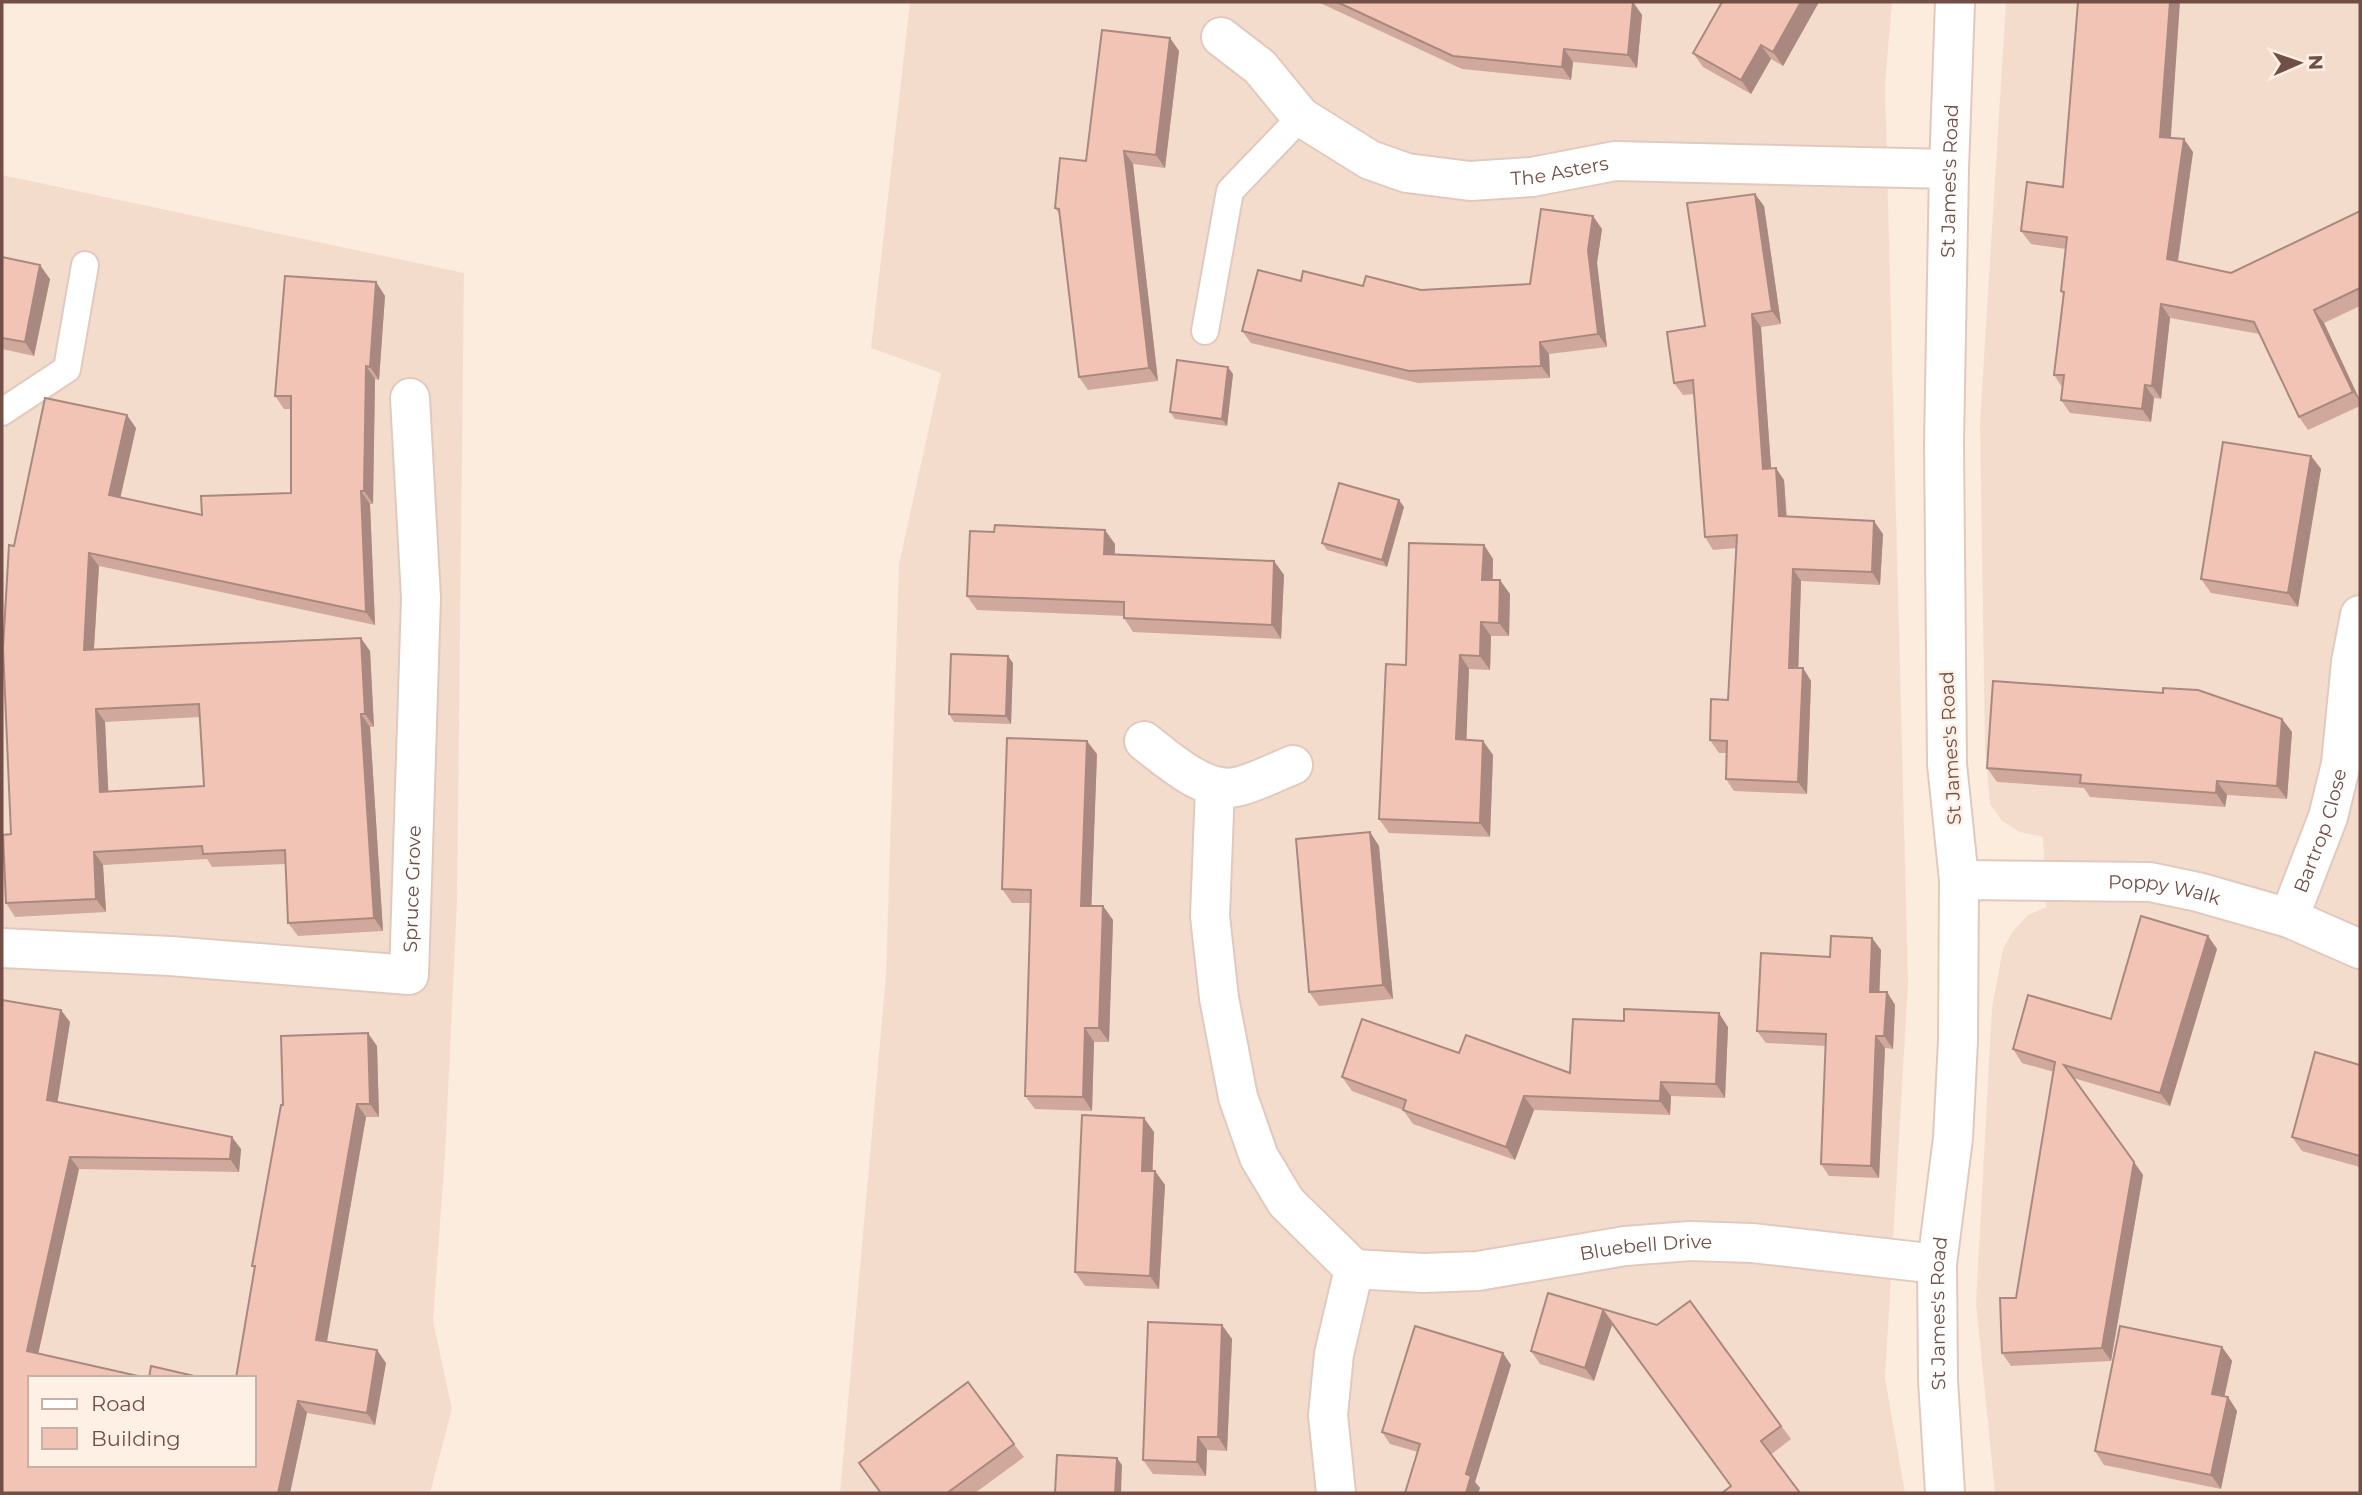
<svg xmlns="http://www.w3.org/2000/svg" width="2362" height="1495" font-family="Montserrat,sans-serif">
	<rect width="100%" height="100%" fill="#fcecde"/>
	<g fill="#f4dccd" fill-rule="evenodd">
		<path d="M910 2H1892L1885 84 1908 983 1885 1378 1905 1493H840L886 975 899 564 941 373 871 348Z"/>
		<path d="M2006 2H2360V1493H1995L1976 1304 1992 1007 2003 949 2013 931 2028 915 2046 907 2043 837 2020 832 2002 821 1990 804 1985 749 1980 422Z"/>
		<path d="M2 175 464 273 457 903 445 1155 433 1321 452 1409 430 1493H2ZM30 1378H254V1465H30Z"/>
	</g>
	<g fill="none" stroke-linecap="round" stroke-linejoin="round">
		<defs>
			<g id="lane">
				<path d="M1205 331 1230 191 1301 117"/>
				<path d="M2 412 67 369 85 265"/>
			</g>
			<g id="street">
				<path id="s1" d="M1221 37 1260 67 1301 117 1370 160 1407 173 1470 181 1532 177 1615 161 1949 169"/>
				<path d="M1144 741C1167 759 1204 793 1236 787 1255 783 1275 772 1293 765"/>
				<path d="M1215 787 1210 916 1219 998 1238 1097 1259 1157 1286 1202 1354 1269 1334 1354 1328 1415 1336 1493"/>
				<path id="s2" d="M1959 880 2150 882 2198 892 2289 918 2360 949"/>
				<path id="s3" d="M2289 918 2328 817 2341 764 2351 662 2360 615"/>
				<path id="s4" d="M2 948 170 956 409 975 421 598 410 398"/>
				<path id="s5" d="M1354 1269 1423 1273 1478 1271 1625 1246 1690 1241 1752 1243 1937 1264"/>
				<path id="s6" d="M1945 1493 1938 1380 1937 1264 1953 1138 1958 1041 1959 880 1947 764 1944 443 1949 169 1955 2"/>
			</g>
		</defs>
		<use href="#lane" stroke="#e2c9bd" stroke-width="30"/>
		<use href="#street" stroke="#e2c9bd" stroke-width="42"/>
		<use href="#lane" stroke="#fff" stroke-width="26"/>
		<use href="#street" stroke="#fff" stroke-width="38"/>
	</g>
	<g fill="#d0a99c" fill-rule="evenodd">
		<path d="M1318 2H1633L1642 15 1637 68 1573 62 1571 80 1462 69Z"/>
		<path d="M1722 2H1819L1783 66 1771 59 1751 94 1703 67 1693 53Z"/>
		<path d="M1170 38 1179 51 1165 168 1133 164 1158 381 1088 390 1079 377 1060 215 1055 208Z"/>
		<path d="M2170 138 2193 152 2178 262 2231 273 2360 211V306L2324 323 2360 400V406L2308 430 2299 417 2260 334 2170 318 2161 399 2154 398 2151 422 2070 413 2061 400 2062 387 2054 375 2064 296 2061 291 2066 249 2031 244 2021 231 2063 187Z"/>
		<path d="M1764 206 1781 324 1761 327 1771 468 1784 480 1787 516 1883 534 1880 585 1801 581 1798 668H1803L1811 681 1807 794 1734 791 1726 779 1727 753H1719L1710 740 1728 700 1736 548 1713 550 1705 537 1694 394 1683 395 1674 383 1705 326Z"/>
		<path d="M1602 229 1597 263 1607 347 1549 354 1550 378 1418 383 1251 343 1242 331 1363 286 1421 290 1530 284Z"/>
		<path d="M2 257 50 279 34 356 2 349Z"/>
		<path d="M376 282 385 296 379 380 375 379 373 504H370L375 625 99 566 94 649 370 651 374 727H370L383 931 298 936 288 923 286 864 212 867 207 859 103 865 106 912 15 917 6 903 11 834 14 546 136 428 120 498 202 515 291 493V409H284L275 396ZM200 717 204 786 108 791 105 722Z"/>
		<path d="M1233 374 1227 426 1175 419 1170 412Z"/>
		<path d="M2311 456 2321 469 2298 607 2211 593 2201 579Z"/>
		<path d="M1404 507 1387 567 1327 550 1322 543Z"/>
		<path d="M1115 544V554L1274 561 1284 575 1281 639 1133 632 1124 618V616L977 610 967 596Z"/>
		<path d="M1484 545 1493 559V580L1510 594 1509 636H1491L1490 670 1469 669 1466 740 1483 741 1493 755 1490 837 1389 833 1379 819 1406 665Z"/>
		<path d="M1013 663 1011 724 954 722 949 714Z"/>
		<path d="M2282 719 2292 732 2287 799 2227 795 2225 807 2090 797 2084 788 1997 782 1987 768Z"/>
		<path d="M1097 754 1091 906H1103L1113 920 1109 1042H1094L1092 1111 1035 1109 1025 1096 1031 903H1012L1002 889Z"/>
		<path d="M1379 846 1393 999 1319 1006 1309 992Z"/>
		<path d="M2208 936 2217 949 2170 1106 2073 1078 2143 1175 2111 1361 2011 1366 2002 1353 2016 1298 2054 1072 2022 1063 2013 1049 2111 1019Z"/>
		<path d="M1872 938 1881 950 1879 992H1887L1895 1005 1893 1049 1885 1048 1879 1178 1829 1176 1821 1164 1826 1046 1766 1043 1757 1031 1830 957Z"/>
		<path d="M2 1000 70 1022 57 1102 241 1149 239 1172 79 1169 38 1354 254 1465 255 1269 252 1266 283 1105 377 1046 379 1117H366L327 1342 386 1363 375 1425 307 1413 290 1493H2Z"/>
		<path d="M1728 1027 1725 1098 1671 1096 1670 1115 1534 1110 1515 1160 1413 1124 1403 1110 1352 1091 1342 1077 1459 1053 1570 1073Z"/>
		<path d="M2360 1065V1167L2302 1151 2292 1137Z"/>
		<path d="M1154 1132 1152 1171H1155L1165 1185 1159 1289 1085 1286 1075 1272Z"/>
		<path d="M1548 1293 1657 1325 1690 1301 1791 1439 1731 1486 1612 1325 1594 1381 1540 1364 1531 1351Z"/>
		<path d="M1222 1325 1232 1339 1227 1451 1207 1450 1206 1476 1153 1474 1143 1460Z"/>
		<path d="M2222 1347 2232 1361 2224 1397H2228L2237 1411 2221 1489 2104 1465 2095 1451Z"/>
		<path d="M1511 1365 1475 1482 1480 1488 1478 1493H1405L1418 1452 1390 1444 1382 1432Z"/>
		<path d="M1014 1444 1024 1457 975 1493H881Z"/>
	</g>
	<g fill="#a9897f">
		<path d="M1633 2 1642 15 1637 68 1628 55Z"/>
		<path d="M1801 2H1819L1783 66 1773 52Z"/>
		<path d="M2170 2H2180L2170 150 2160 137Z"/>
		<path d="M1170 38 1179 51 1165 168 1156 155Z"/>
		<path d="M1761 45 1771 59 1751 94 1741 80Z"/>
		<path d="M1564 49 1573 62 1571 80 1562 67Z"/>
		<path d="M2184 139 2193 152 2176 273 2167 259Z"/>
		<path d="M1124 151 1133 164 1158 381 1149 368Z"/>
		<path d="M1755 194 1764 206 1781 324 1772 311Z"/>
		<path d="M1593 216 1602 229 1597 263 1607 347 1598 334 1588 250Z"/>
		<path d="M40 265 50 279 34 356 25 342Z"/>
		<path d="M376 282 385 296 379 380 370 367Z"/>
		<path d="M2161 304 2170 318 2161 399 2152 386Z"/>
		<path d="M2314 310 2324 323 2360 401 2353 392Z"/>
		<path d="M1752 314 1761 327 1772 481 1763 469Z"/>
		<path d="M1540 342 1549 354 1550 378 1541 366Z"/>
		<path d="M366 366 375 379 373 504 364 491Z"/>
		<path d="M1228 367 1233 374 1227 426 1222 419Z"/>
		<path d="M2145 385 2154 398 2151 422 2142 409Z"/>
		<path d="M127 415 136 428 118 508 109 495Z"/>
		<path d="M2311 456 2321 469 2298 607 2288 593Z"/>
		<path d="M1776 468 1784 480 1787 529 1779 516Z"/>
		<path d="M361 491 370 504 375 625 366 612Z"/>
		<path d="M1399 500 1404 507 1387 567 1382 560Z"/>
		<path d="M1874 521 1883 534 1880 585 1872 572Z"/>
		<path d="M1105 530 1115 544 1114 567 1104 554Z"/>
		<path d="M1484 545 1493 559 1492 594 1482 580Z"/>
		<path d="M89 553 99 566 93 663 84 650Z"/>
		<path d="M1274 561 1284 575 1281 639 1272 625Z"/>
		<path d="M1793 569 1801 581 1798 680 1789 668Z"/>
		<path d="M1500 580 1510 594 1509 636 1499 623Z"/>
		<path d="M1481 622 1491 636 1490 670 1480 656Z"/>
		<path d="M361 638 370 651 374 727 365 714Z"/>
		<path d="M1460 655 1469 669 1466 753 1456 739Z"/>
		<path d="M1008 656 1013 663 1011 724 1006 716Z"/>
		<path d="M1803 668 1811 681 1807 794 1798 782Z"/>
		<path d="M96 709 105 722 109 805 100 792Z"/>
		<path d="M361 714 370 727 383 931 374 918Z"/>
		<path d="M2282 719 2292 732 2287 799 2277 786Z"/>
		<path d="M1087 741 1097 754 1091 919 1081 906Z"/>
		<path d="M1483 741 1493 755 1490 837 1480 823Z"/>
		<path d="M2217 781 2227 795 2225 807 2216 793Z"/>
		<path d="M1370 832 1379 846 1393 999 1383 985Z"/>
		<path d="M94 852 103 865 106 912 96 899Z"/>
		<path d="M1103 906 1113 920 1109 1042 1099 1028Z"/>
		<path d="M2208 936 2217 949 2170 1106 2160 1093Z"/>
		<path d="M1872 938 1881 950 1879 1004 1870 992Z"/>
		<path d="M1887 992 1895 1005 1893 1049 1884 1036Z"/>
		<path d="M61 1010 70 1022 56 1112 47 1100Z"/>
		<path d="M1719 1013 1728 1027 1725 1098 1716 1084Z"/>
		<path d="M1085 1028 1094 1042 1092 1111 1083 1097Z"/>
		<path d="M368 1033 377 1046 379 1117 370 1104Z"/>
		<path d="M1876 1036 1885 1048 1879 1178 1871 1166Z"/>
		<path d="M1661 1082 1671 1096 1670 1115 1660 1101Z"/>
		<path d="M1524 1096 1534 1110 1515 1160 1506 1147Z"/>
		<path d="M357 1104 366 1117 325 1352 316 1340Z"/>
		<path d="M1144 1118 1154 1132 1152 1185 1142 1171Z"/>
		<path d="M232 1137 241 1149 239 1172 230 1159Z"/>
		<path d="M70 1157 79 1169 36 1364 27 1351Z"/>
		<path d="M2134 1162 2143 1175 2111 1361 2102 1348Z"/>
		<path d="M1155 1171 1165 1185 1159 1289 1150 1276Z"/>
		<path d="M1603 1311 1612 1325 1594 1381 1585 1368Z"/>
		<path d="M1222 1325 1232 1339 1227 1451 1218 1437Z"/>
		<path d="M2222 1347 2232 1361 2222 1408 2212 1394Z"/>
		<path d="M377 1350 386 1363 375 1425 367 1413Z"/>
		<path d="M1503 1353 1511 1365 1475 1482 1480 1488 1478 1493H1466V1474Z"/>
		<path d="M2228 1397 2237 1411 2221 1489 2211 1475Z"/>
		<path d="M298 1401 307 1413 290 1493H278Z"/>
		<path d="M1198 1437 1207 1450 1206 1476 1197 1462Z"/>
		<path d="M1117 1458 1122 1465 1121 1493H1115Z"/>
	</g>
	<g fill="#f2c4b5" stroke="#a9897f" stroke-width="2" fill-rule="evenodd">
		<path d="M1337 2H1633L1628 55 1564 49 1562 67 1453 56Z"/>
		<path d="M1722 2H1801L1773 52 1761 45 1741 80 1693 53Z"/>
		<path d="M2078 2H2170L2160 137 2184 139 2167 259 2231 273 2360 211V288L2314 310 2353 392 2299 417 2254 322 2161 304 2152 386 2145 385 2142 409 2061 400 2064 375H2054L2064 292 2061 291 2067 237 2021 231 2027 182 2063 187Z"/>
		<path d="M1102 30 1170 38 1156 155 1124 151 1149 368 1079 377 1059 209 1055 208 1060 158 1086 161Z"/>
		<path d="M1755 194 1772 311 1752 314 1763 469 1776 468 1779 516 1874 521 1872 572 1793 569 1789 668H1803L1798 782 1726 779 1727 741 1710 740 1711 699 1728 700 1737 535 1705 537 1693 380 1674 383 1667 332 1705 326 1687 203Z"/>
		<path d="M1541 209 1593 216 1588 250 1598 334 1540 342 1541 366 1409 371 1242 331 1258 270 1301 281 1303 271 1363 286 1366 276 1421 290 1530 284Z"/>
		<path d="M2 257 40 265 25 342 2 338Z"/>
		<path d="M285 276 376 282 370 367 366 366 364 491H361L366 612 89 553 84 650 361 638 365 714H361L374 918 288 923 285 850 203 854 202 846 94 852 96 899 6 903 3 835 11 834 3 648 9 545 14 546 45 398 127 415 109 495 202 515 201 496 291 493V396H275ZM199 704 204 786 100 792 96 709Z"/>
		<path d="M1177 360 1228 367 1222 419 1170 412Z"/>
		<path d="M2223 442 2311 456 2288 593 2201 579Z"/>
		<path d="M1339 483 1399 500 1382 560 1322 543Z"/>
		<path d="M995 525 1105 530 1104 554 1274 561 1272 625 1124 618V602L967 596 970 531 994 532Z"/>
		<path d="M1409 543 1484 545 1482 580H1500L1499 623 1481 622 1480 656 1460 655 1456 739 1483 741 1480 823 1379 819 1386 664 1406 665Z"/>
		<path d="M951 654 1008 656 1006 716 949 714Z"/>
		<path d="M1993 681 2163 693V688L2198 690 2282 719 2277 786 2217 781 2216 793 2080 783 2081 775 1987 768Z"/>
		<path d="M1007 738 1087 741 1081 906H1103L1099 1028H1085L1083 1097 1025 1096 1031 890 1002 889Z"/>
		<path d="M1370 832 1383 985 1309 992 1296 839Z"/>
		<path d="M2141 916 2208 936 2160 1093 2064 1065 2134 1162 2102 1348 2002 1353 2000 1298H2016L2055 1062 2013 1049 2028 995 2111 1019Z"/>
		<path d="M1831 936 1872 938 1870 992H1887L1884 1036H1876L1871 1166 1821 1164 1826 1034 1757 1031 1761 953 1830 957Z"/>
		<path d="M2 1000 61 1010 47 1100 232 1137 230 1159 70 1157 27 1351 147 1378H30V1465H254V1378H236L255 1266H252L281 1105H283L281 1036 368 1033 370 1104H357L316 1340 377 1350 367 1413 298 1401 278 1493H2Z"/>
		<path d="M1624 1009 1719 1013 1716 1084 1661 1082 1660 1101 1524 1096 1506 1147 1403 1110 1406 1100 1342 1077 1362 1019 1459 1053 1466 1035 1570 1073 1573 1019 1624 1021Z"/>
		<path d="M2315 1052 2360 1065V1156L2292 1137Z"/>
		<path d="M1082 1115 1144 1118 1142 1171H1155L1150 1276 1075 1272Z"/>
		<path d="M1548 1293 1657 1325 1690 1301 1781 1426 1761 1441 1800 1493H1722L1731 1486 1603 1311 1585 1368 1531 1351Z"/>
		<path d="M1148 1322 1222 1325 1218 1437H1198L1197 1462 1143 1460Z"/>
		<path d="M1415 1326 1503 1353 1466 1474 1471 1476 1466 1493H1405L1420 1444 1382 1432Z"/>
		<path d="M2120 1326 2222 1347 2212 1394 2228 1397 2211 1475 2095 1451Z"/>
		<path d="M151 1366 203 1378H149Z"/>
		<path d="M968 1382 1014 1444 947 1493H881L859 1463Z"/>
		<path d="M1057 1455 1117 1458 1115 1493H1055Z"/>
	</g>
	<g text-anchor="middle" stroke-width="5" stroke-linejoin="round" paint-order="stroke">
		<g font-size="19" fill="#724f46" stroke="#fff0e5">
			<text dy="7" stroke="none"><textPath href="#s1" startOffset="388">The Asters</textPath></text>
			<text dy="7" stroke="none"><textPath href="#s6" startOffset="1314">St James's Road</textPath></text>
			<text transform="translate(1950 748) rotate(-93)" y="7">St James's Road</text>
			<text dy="7" stroke="none"><textPath href="#s3" startOffset="93">Bartrop Close</textPath></text>
			<text dy="7" stroke="none"><textPath href="#s4" startOffset="494">Spruce Grove</textPath></text>
			<text dy="7" stroke="none"><textPath href="#s2" startOffset="206">Poppy Walk</textPath></text>
			<text dy="7" stroke="none"><textPath href="#s5" startOffset="294">Bluebell Drive</textPath></text>
			<text dy="7" stroke="none"><textPath href="#s6" startOffset="180">St James's Road</textPath></text>
		</g>
	</g>
	<rect width="2362" height="1495" fill="none" stroke="#724f46" stroke-width="7"/>
	<rect x="28" y="1376" width="228" height="91" fill="#fff0e5" stroke="#c7b0a5" stroke-width="2"/>
	<rect x="42" y="1399" width="35" height="10" fill="#ffffff" stroke="#c7b0a5" stroke-width="2"/>
	<text x="91" y="1411" font-size="21" fill="#724f46">Road</text>
	<rect x="42" y="1428" width="35" height="21" fill="#f2c4b5" stroke="#c7b0a5" stroke-width="2"/>
	<text x="91" y="1446" font-size="21" fill="#724f46">Building</text>
	<g transform="translate(2299 63) rotate(88)" stroke="#fff0e5" stroke-width="5" paint-order="stroke">
	<path d="M0-5L12 26L0 18L-12 26Z" fill="#724f46"/>
	<text y="-10" font-size="19" font-weight="bold" text-anchor="middle" fill="#724f46">N</text>
	</g>
</svg>
